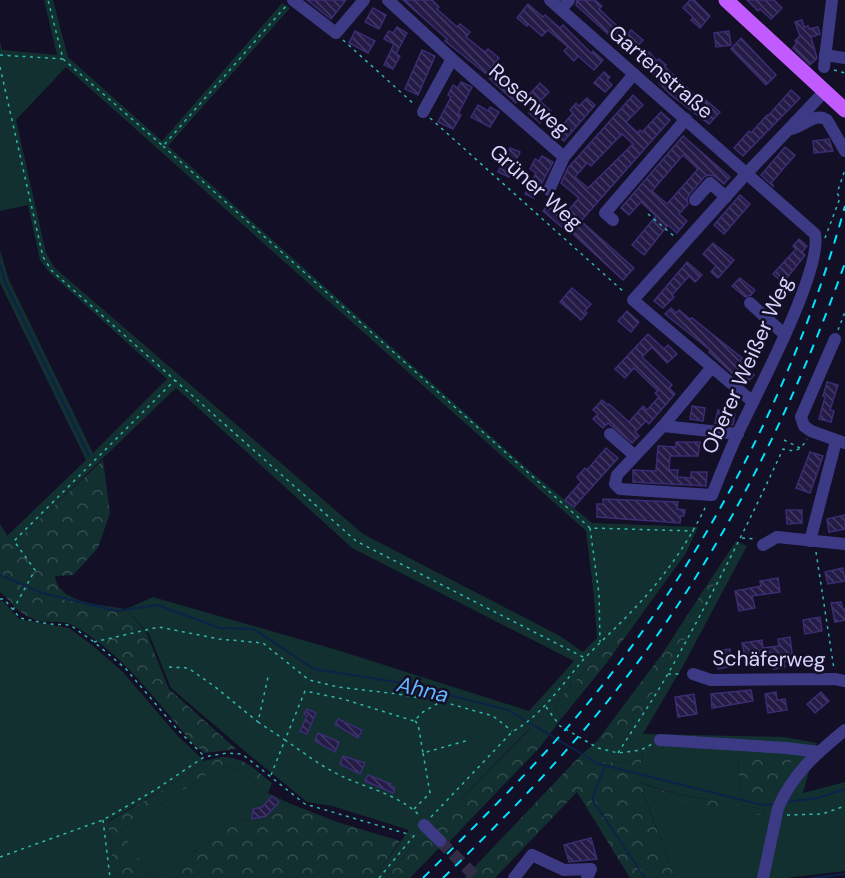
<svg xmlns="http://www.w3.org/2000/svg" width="845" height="878" font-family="'DM Sans',sans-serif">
	<defs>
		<pattern id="forest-crowns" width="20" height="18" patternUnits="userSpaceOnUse" patternTransform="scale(1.5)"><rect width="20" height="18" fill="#12302f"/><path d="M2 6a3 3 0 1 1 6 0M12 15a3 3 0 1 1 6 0" fill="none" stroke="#344d4e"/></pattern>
		<pattern id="building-back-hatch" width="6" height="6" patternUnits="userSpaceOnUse" patternTransform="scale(1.5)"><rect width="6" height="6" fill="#241b47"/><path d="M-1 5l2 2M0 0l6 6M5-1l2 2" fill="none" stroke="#433b63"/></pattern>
	</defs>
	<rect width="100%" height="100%" fill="#130f26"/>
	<g fill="#12302f" fill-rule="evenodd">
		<path d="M44 0H53L68 57 162 141 282 3 290 8 168 146 523 465 592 523 698 527 686 553 639 618 636 615 554 704 561 719 541 746 529 729 434 827 448 843 439 848 427 839 415 843 386 878H374L409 830 332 806 307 802 247 753 171 688 149 634 126 609 153 597 337 650 529 711 574 661 352 548 176 388 13 545 7 536 86 460 0 283V250L9 280 93 453 167 379 50 273 40 260 28 205 0 211V42L2 50 57 55ZM66 67 586 531 594 597 597 638 583 652 560 636 363 534 54 267 46 253 16 120Z"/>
		<path d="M736 541 747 546 683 666 643 734 784 737 817 743 803 793 845 782V871L786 878H675L643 792 766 816V810C724 800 678 799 639 781L643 755 626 763 605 762 594 765 579 757 597 741 621 746 714 585 709 582ZM738 752H774L791 761 740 792Z"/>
		<path d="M0 600 3 601 19 619 69 628 92 645 122 671 176 734 204 761 179 780 108 821 115 878H0Z"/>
		<path d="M227 766 238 770 268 793 291 804 260 821 243 819 154 878 150 877 121 830 211 772Z"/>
	</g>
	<g fill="url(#forest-crowns)">
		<path d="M103 460 110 513 98 548 73 575 55 576C58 604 105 605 126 609L146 632 169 689 236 749 205 753 193 744C159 704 120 650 72 625 63 620 50 623 40 621 17 615 16 605 0 592V524L13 544Z"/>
		<path d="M709 582 714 585 677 654 621 746 597 741 662 654Z"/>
		<path d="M636 615 639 618 605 665 561 719 554 704Z"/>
		<path d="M530 729 541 746 448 843 434 827Z"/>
		<path d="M738 752H774L792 761 767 793 740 792Z"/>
		<path d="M643 755 641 764 646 770 640 782C677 799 725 800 766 810V816L643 793 675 878H630L577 792 495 878H464L579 757 594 765 605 762 626 763Z"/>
		<path d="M221 757C245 757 254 769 272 783L268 793 238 770 227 766 211 772 121 830 150 877 153 878H115L108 822 179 780 204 761Z"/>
		<path d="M291 804 337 822 400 841 374 878H154L243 819 260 821Z"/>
		<path d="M427 839 439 848 410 878H386L415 843Z"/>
	</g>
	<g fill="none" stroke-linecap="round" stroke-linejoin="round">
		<g stroke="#0c2248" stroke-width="2">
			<path d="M0 264 5 282 89 456"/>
			<path d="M0 575 42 593 117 611 157 605 220 628 254 629 314 669 402 683 508 710 599 764 762 805 775 804"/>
			<path d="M605 766 592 799 645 878"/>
			<path d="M787 802 818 798 845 789"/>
			<path d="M812 878 845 874"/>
		</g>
	</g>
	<g fill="url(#building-back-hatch)" stroke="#3b2d73" stroke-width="1.5" fill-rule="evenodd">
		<path d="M307 0H346L331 19Z"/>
		<path d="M403 0H432L439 7 437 9 457 27 460 24 470 32 466 37 485 52 488 49 499 58 492 66 524 94 516 103 489 78 490 77 445 41 447 39Z"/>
		<path d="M577 0H595L602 6 599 9 627 35 631 30 643 40 630 54 576 5Z"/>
		<path d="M690 0H694L710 16 700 28 691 20 693 17 683 8Z"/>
		<path d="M747 0H774L782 8 771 19 760 9 758 11Z"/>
		<path d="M528 4 543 17 545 15 560 28 563 25 591 53 593 51 603 60 594 70 578 56 574 61 564 51 568 47 548 30 542 36 528 24 527 26 517 18Z"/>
		<path d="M373 8 386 15 379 29 365 22Z"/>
		<path d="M802 20 804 27 808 26 809 29 818 27 820 34 811 37 817 58 810 65 793 48 797 43 795 41 800 36 795 22Z"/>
		<path d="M397 27 407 33 396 54 400 56 393 69 384 65 394 44 384 39 389 31 393 33Z"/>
		<path d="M355 31 375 41 368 53 349 43Z"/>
		<path d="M729 31 731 45 716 47 714 33Z"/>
		<path d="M741 38 776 75 766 85 731 49Z"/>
		<path d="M422 50 435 56 418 95 405 89Z"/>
		<path d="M649 52 657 61 659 59 666 65 664 66 695 95 697 93 720 112 709 124 671 95 659 83 661 80 640 62Z"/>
		<path d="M604 72 610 77 607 80 612 85 605 92 594 83Z"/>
		<path d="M461 82 472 87 458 114 461 115 453 129 438 122 451 97 448 95 453 85 458 88Z"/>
		<path d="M540 83 549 92 540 101 551 111 540 123 529 113 535 107 526 98Z"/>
		<path d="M791 90 800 98 743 156 734 148 749 131 751 133 767 115 768 116Z"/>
		<path d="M633 95 643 105 626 122 638 133 640 130 642 132 661 112 670 120 581 221 634 268 623 280 571 232 570 234 543 211 554 198 568 211 579 198 561 183 568 168ZM622 134 633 144 588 188 575 177 587 163 591 166Z"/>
		<path d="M587 98 595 105 564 141 555 134 573 113 570 110 576 103 579 106Z"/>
		<path d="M478 105 488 111 490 107 499 112 490 127 471 117Z"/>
		<path d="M683 136 730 177 724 184 714 176 708 175 704 177 689 195 687 199 688 204 679 214 687 221 677 233 668 225 644 255 632 245 656 216 641 202 629 215 621 208ZM683 155 698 169 667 204 652 191Z"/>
		<path d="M829 139 833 151 814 153 813 141Z"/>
		<path d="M785 147 795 155 771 183 774 187 761 175Z"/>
		<path d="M510 148 520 152 509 177 498 172Z"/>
		<path d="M542 156 553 162 534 198 525 194 536 173 530 169 535 159 539 161Z"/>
		<path d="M740 195 750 204 724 234 714 225Z"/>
		<path d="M799 239 807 246 802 252 805 255 783 283 773 274 796 249 793 246Z"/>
		<path d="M713 243 734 260 718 278 711 272 716 266 703 254Z"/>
		<path d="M687 262 702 275 695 282 689 276 672 295 674 297 663 308 654 301Z"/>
		<path d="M740 278 755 290 751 295 745 297 732 286Z"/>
		<path d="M572 288 591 304 585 311 587 313 581 320 560 302Z"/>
		<path d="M671 308 676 313 679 310 690 319 692 318 742 358 740 361 754 375 745 385 709 352 710 350 665 314Z"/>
		<path d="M627 311 639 322 631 332 618 321Z"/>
		<path d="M648 334 664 349 668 345 677 354 667 363 652 347 642 357 672 385 669 388 675 394 649 424 646 421 635 432 639 436 632 443 608 423 603 428 593 419 598 414 593 410 602 400 608 405 609 404 629 422 643 406 647 410 659 397 655 393 658 391 634 368 625 378 615 369Z"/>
		<path d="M827 382 838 385 830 410 834 411 831 422 819 419 825 397 823 396Z"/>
		<path d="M692 406 705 408 703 421 690 419Z"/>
		<path d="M718 410 735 414 733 425 715 423Z"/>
		<path d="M676 442H700L698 456H670L669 470H678L677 477 691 478V472H707L706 486 633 482V470L656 471 658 446 676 447Z"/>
		<path d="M606 448 618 458 574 507 565 500 581 482 577 477 585 468 587 470Z"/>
		<path d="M810 452 823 456 810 493 796 488Z"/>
		<path d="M603 499 678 502 677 509 685 510 684 516H681L680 523 597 517V504H603Z"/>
		<path d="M786 510H802V523L787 524Z"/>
		<path d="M845 515V529L829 532 827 519Z"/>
		<path d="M843 568 845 581 828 584 825 572Z"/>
		<path d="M778 578 780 592 752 596 755 608 739 611 735 591 761 586 760 581Z"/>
		<path d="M841 602 843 609H845V620L835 622 831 603Z"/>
		<path d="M820 617 822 631 805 634 803 620Z"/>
		<path d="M790 637 793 661 784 662 785 667 774 669 772 653 745 657 742 643 762 640 763 648 779 646 778 639Z"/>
		<path d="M730 649 731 658 728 659 729 667 718 669 715 651Z"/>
		<path d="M751 690 753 701 712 708 711 694Z"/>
		<path d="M776 692 777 700 785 699 787 710 768 713 765 694Z"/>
		<path d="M821 692 829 701 815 713 807 704Z"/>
		<path d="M694 694 697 714 678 717 675 697Z"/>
		<path d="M307 709 316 713 307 734 300 731 307 716 304 714Z"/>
		<path d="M338 719 362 730 358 738 335 724Z"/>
		<path d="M318 733 339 742 335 752 315 741Z"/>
		<path d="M343 756 365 763 360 774 340 764Z"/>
		<path d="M368 775 391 784 390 786 395 788 393 793 365 781Z"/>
		<path d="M272 796 279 802 266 816 252 819 253 809 262 807Z"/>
		<path d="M591 838 597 859 569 862 564 845Z"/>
	</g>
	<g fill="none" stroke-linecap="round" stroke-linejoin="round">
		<path stroke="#312d47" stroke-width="12" stroke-dasharray="12 6" stroke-linecap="butt" d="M440 841 477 878"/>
		<g stroke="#2fb8b0" stroke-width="1.5" stroke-dasharray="3 4.5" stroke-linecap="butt">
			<path d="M343 40 415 105"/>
			<path d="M0 55 63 59 48 0"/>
			<path d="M63 59 163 146 286 6"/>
			<path d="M0 67 43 257 52 271 356 541 585 658"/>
			<path d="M834 70 845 73"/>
			<path d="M430 118 625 293"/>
			<path d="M163 146 590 528 694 531"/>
			<path d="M648 214 675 237"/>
			<path d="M825 238 840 198 837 193 845 170"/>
			<path d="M838 330 845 312"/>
			<path d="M784 440 800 448"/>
			<path d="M590 528 599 594 600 642"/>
			<path d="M742 538 755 539"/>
			<path d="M816 552 834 669"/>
			<path d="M0 599H4L20 618 49 624 70 625 94 642 126 669 176 728 204 756"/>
			<path d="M13 610 35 570 14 541 175 380"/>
			<path d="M94 642 159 627 219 639 263 643 309 680 338 687 398 694 447 703 493 716 512 731"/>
			<path d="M169 667 188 668 214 686 258 722 268 677"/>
			<path d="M668 674H683"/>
			<path d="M546 707 560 726 598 748 618 753 641 750 652 744"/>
			<path d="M415 721 418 724 423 753 469 740"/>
			<path d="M258 722 285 740 305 691 343 699 414 721 423 712 440 702"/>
			<path d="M618 753C635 726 653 700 669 672 710 599 748 525 783 449 796 452 800 451 807 439"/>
			<path d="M271 775 285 740C300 750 315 762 332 771 359 787 396 792 419 815"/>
			<path d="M414 809 430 793 423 753"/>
			<path d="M787 815 822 814 845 806"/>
			<path d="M431 817 512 732C542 715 561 686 583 660 599 643 616 628 632 611 662 580 687 545 706 506"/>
			<path d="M103 820 110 878"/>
			<path d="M0 857 103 820 155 790 204 757 227 753 242 754 305 804 411 835"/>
			<path d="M379 878 417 832"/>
		</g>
		<g stroke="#3d3a85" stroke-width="12">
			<path d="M293 0 336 33 364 0"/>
			<path d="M388 0 452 59 564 157 634 74"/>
			<path d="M550 0 815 234C823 270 755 396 737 435 728 455 720 475 712 495L620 489 615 484 617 475 663 426 712 367"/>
			<path d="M561 9 569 0"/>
			<path d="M825 55 845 58"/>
			<path d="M824 67 832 0"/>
			<path d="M423 112 452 59"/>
			<path d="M790 129C803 128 815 111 827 120L845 151"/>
			<path d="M549 190 564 157"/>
			<path d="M695 200 710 183 726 197"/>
			<path d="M613 220 605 213 686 119"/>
			<path d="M750 303 784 334"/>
			<path d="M835 339 801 417 804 426 811 431 845 443"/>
			<path d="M753 402 633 300 747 173 824 92"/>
			<path d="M663 426 738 434"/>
			<path d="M610 434 634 455"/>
			<path d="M810 541 836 441"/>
			<path d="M763 545 777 537 845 544"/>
			<path d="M693 674 711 680 835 679 845 681"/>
			<path d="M660 740 787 748 819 752"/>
			<path d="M424 825 440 841"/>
			<path d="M514 878 532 855 564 870 591 869 587 878"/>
			<path d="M763 878 778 808C793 773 816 754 845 730"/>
		</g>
		<path stroke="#c25bff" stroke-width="15" d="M726 0 845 110"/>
		<g stroke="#00e5ff" stroke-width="2" stroke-dasharray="9 8" stroke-linecap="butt">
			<path d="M423 878C486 815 550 752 605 682 714 541 798 378 845 206"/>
			<path d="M443 878C504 819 563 758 615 692 717 563 790 417 845 263"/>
		</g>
	</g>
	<g text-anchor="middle" stroke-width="5" stroke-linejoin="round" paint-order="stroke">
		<g font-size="21" fill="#d9d4ff" stroke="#130f26">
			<text transform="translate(661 72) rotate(41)" y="7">Gartenstraße</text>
			<text transform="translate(529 100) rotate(41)" y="7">Rosenweg</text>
			<text transform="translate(536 187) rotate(42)" y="7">Grüner Weg</text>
			<text transform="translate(747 365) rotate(-66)" y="7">Oberer Weißer Weg</text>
			<text transform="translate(769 659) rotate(1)" y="7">Schäferweg</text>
		</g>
		<g font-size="22" font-style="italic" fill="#62b6ff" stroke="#130f26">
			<text transform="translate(423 689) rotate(13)" y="8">Ahna</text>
		</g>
	</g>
</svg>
